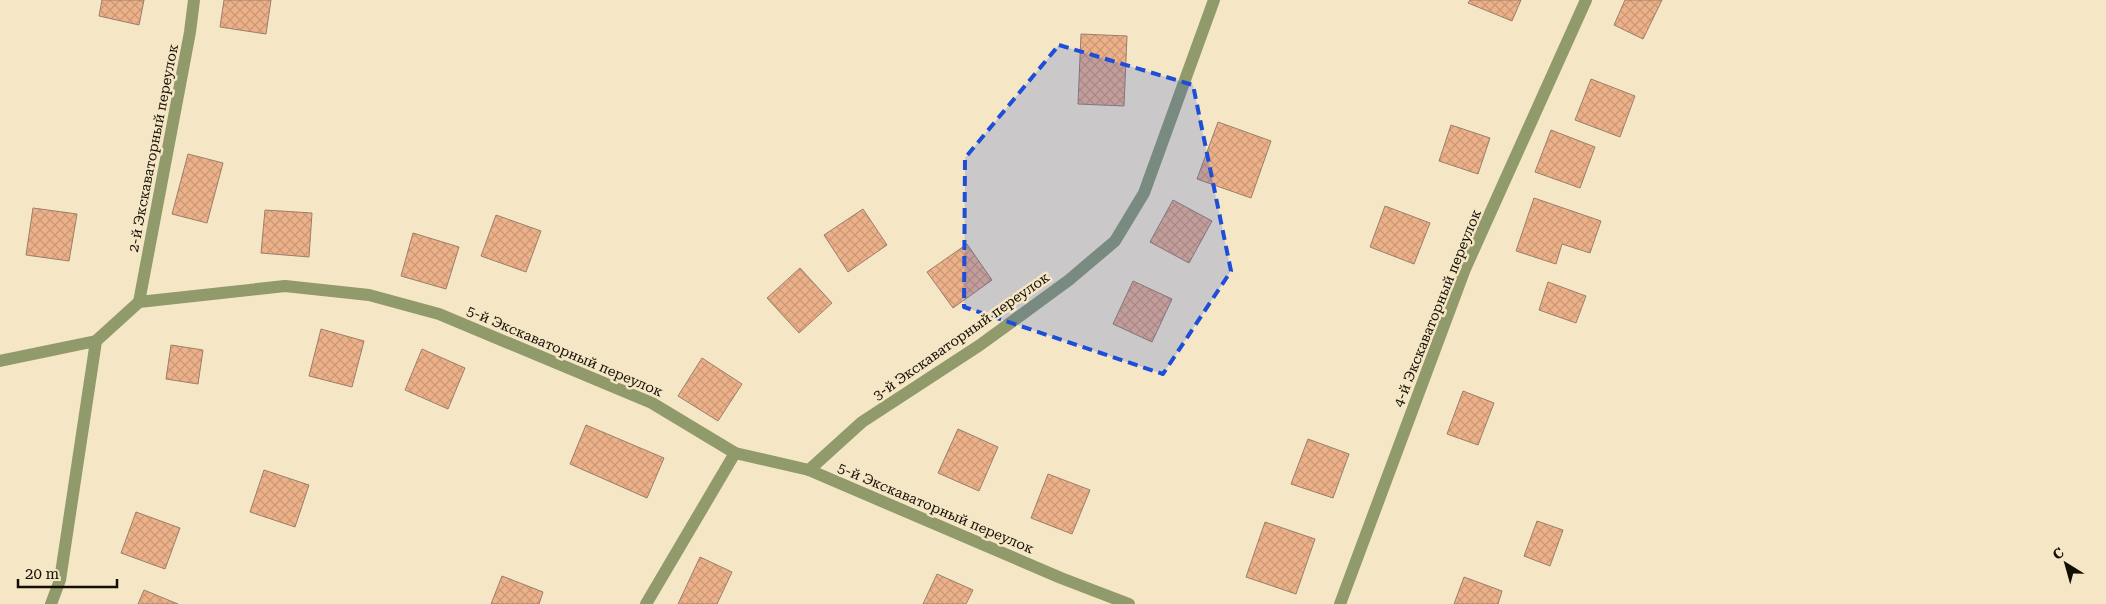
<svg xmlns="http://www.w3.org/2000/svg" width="2106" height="604" font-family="'Roboto Serif',serif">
	<defs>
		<pattern id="building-cross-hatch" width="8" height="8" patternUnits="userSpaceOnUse" patternTransform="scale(1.25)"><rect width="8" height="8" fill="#edb18a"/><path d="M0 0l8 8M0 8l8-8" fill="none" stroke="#ca9775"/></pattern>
	</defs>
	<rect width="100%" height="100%" fill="#f5e6c5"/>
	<g fill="url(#building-cross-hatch)" stroke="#9c7e6b">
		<path d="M102 0H144L139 25 99 16Z"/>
		<path d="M224 0H271L266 34 220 27Z"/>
		<path d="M1470 0H1521L1512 21 1468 3Z"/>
		<path d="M1625 0H1662L1643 39 1614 25Z"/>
		<path d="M1081 34 1127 36 1124 106 1078 104Z"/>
		<path d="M1591 79 1635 96 1620 137 1575 120Z"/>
		<path d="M1218 122 1271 141 1251 198 1197 179Z"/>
		<path d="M1451 125 1490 138 1478 174 1439 161Z"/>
		<path d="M1551 130 1595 147 1580 188 1535 172Z"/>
		<path d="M188 154 223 163 207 223 172 214Z"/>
		<path d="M1534 198 1601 221 1590 253 1562 244 1556 264 1516 251Z"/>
		<path d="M1173 200 1212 221 1189 263 1150 242Z"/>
		<path d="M1385 206 1430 223 1414 264 1370 247Z"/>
		<path d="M33 208 77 214 69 261 26 255Z"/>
		<path d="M863 209 887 245 848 272 824 235Z"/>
		<path d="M265 210 312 213 309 257 261 253Z"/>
		<path d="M496 215 541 231 526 272 481 256Z"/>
		<path d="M413 233 459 247 446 289 401 276Z"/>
		<path d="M967 244 992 280 953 308 927 272Z"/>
		<path d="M800 268 832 303 799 333 767 298Z"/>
		<path d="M1133 281 1172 299 1152 342 1113 324Z"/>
		<path d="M1548 282 1586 296 1576 323 1539 310Z"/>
		<path d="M321 329 364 341 352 387 309 376Z"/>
		<path d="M171 345 203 350 198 384 166 379Z"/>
		<path d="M422 349 465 368 448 409 405 390Z"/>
		<path d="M702 358 742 384 718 421 678 396Z"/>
		<path d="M1463 391 1494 403 1478 445 1447 434Z"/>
		<path d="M586 425 664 458 647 498 570 464Z"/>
		<path d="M958 429 998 447 979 491 938 473Z"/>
		<path d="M1308 439 1349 454 1333 498 1291 484Z"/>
		<path d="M264 470 309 485 295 527 250 512Z"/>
		<path d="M1048 474 1090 490 1072 534 1031 518Z"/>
		<path d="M136 512 180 528 165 569 121 553Z"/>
		<path d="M1537 521 1563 530 1550 566 1524 556Z"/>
		<path d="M1265 522 1315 539 1296 594 1246 577Z"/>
		<path d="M700 557 732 572 717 604H678Z"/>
		<path d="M937 574 973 590 966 604H923Z"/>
		<path d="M502 576 543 592 539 604H491Z"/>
		<path d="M1464 577 1502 591 1498 604H1454Z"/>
		<path d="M144 590 178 604H138Z"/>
	</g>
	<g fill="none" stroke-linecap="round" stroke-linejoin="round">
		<g stroke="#909a6b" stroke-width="12">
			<path d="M139 302 190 32 194 0"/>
			<path d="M0 361 96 341 139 302 285 286 369 295 439 314 652 403 735 453 809 470 1061 578 1129 604"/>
			<path d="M809 470 862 422 980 345 1069 280 1115 241 1144 193 1214 0"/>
			<path d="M51 604 60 580 96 341"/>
			<path d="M646 604 735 453"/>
			<path d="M1340 604 1465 269 1586 0"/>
		</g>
	</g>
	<path fill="#1d4ed8" fill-opacity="0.2" stroke="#1d4ed8" stroke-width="4" stroke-dasharray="10 6" stroke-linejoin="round" d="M1059 45 1193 85 1231 271 1163 374 964 307 965 158Z"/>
	<g text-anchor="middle" stroke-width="5" stroke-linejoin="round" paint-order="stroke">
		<g font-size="14" fill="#130e04" stroke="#f5e6c5">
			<text transform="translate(153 148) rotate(-79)" y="5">2-й Экскаваторный переулок</text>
			<text transform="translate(1437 308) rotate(-68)" y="5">4-й Экскаваторный переулок</text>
			<text transform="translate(961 336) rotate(-35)" y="5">3-й Экскаваторный переулок</text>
			<text transform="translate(565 351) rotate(23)" y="5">5-й Экскаваторный переулок</text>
			<text transform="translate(936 508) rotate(23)" y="5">5-й Экскаваторный переулок</text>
		</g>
	</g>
	<g transform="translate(2066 564) rotate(323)" stroke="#f5e6c5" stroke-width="4" paint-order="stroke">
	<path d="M0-4L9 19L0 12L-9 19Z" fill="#130e04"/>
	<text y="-8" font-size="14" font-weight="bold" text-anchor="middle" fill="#130e04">С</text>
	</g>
	<path d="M18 579v8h99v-8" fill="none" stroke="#130e04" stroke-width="2.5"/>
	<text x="25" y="579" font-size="15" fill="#130e04" stroke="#f5e6c5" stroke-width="4" paint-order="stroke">20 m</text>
</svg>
